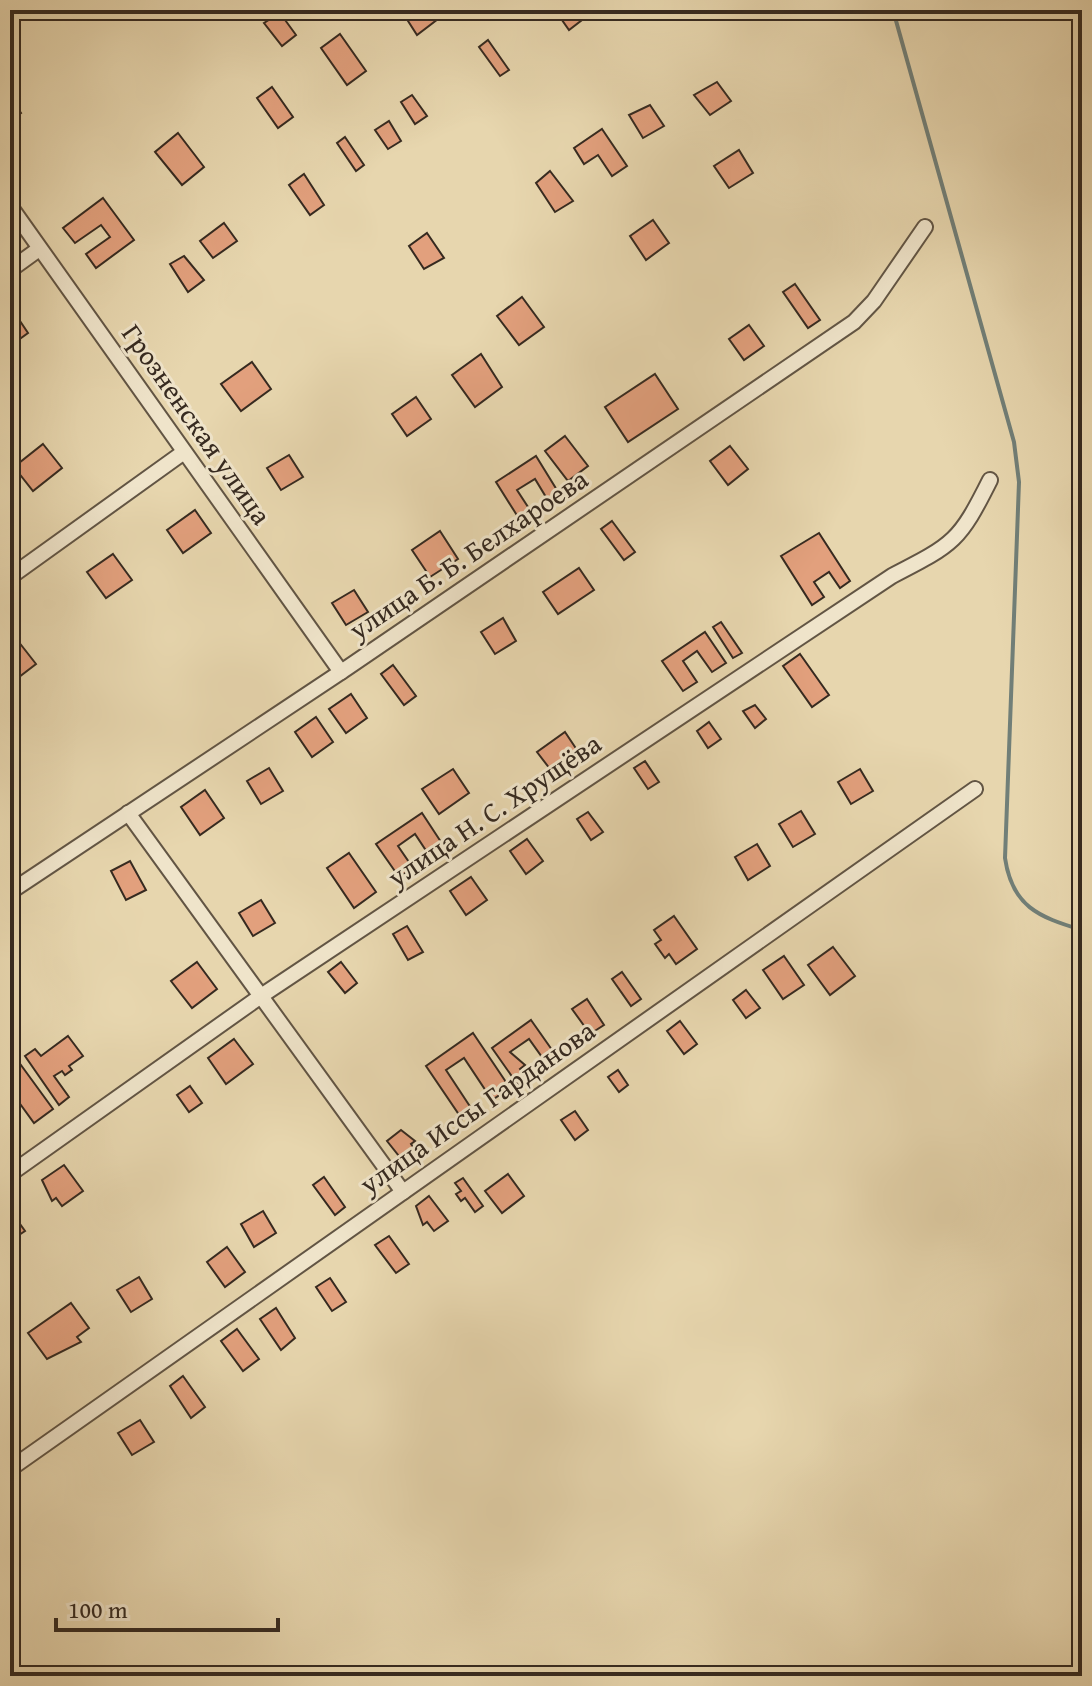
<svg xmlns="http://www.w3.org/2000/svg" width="1092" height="1686" font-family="'Gentium Book Plus',serif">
	<rect width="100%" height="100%" fill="#e7d6ae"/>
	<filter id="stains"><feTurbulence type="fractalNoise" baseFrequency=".0025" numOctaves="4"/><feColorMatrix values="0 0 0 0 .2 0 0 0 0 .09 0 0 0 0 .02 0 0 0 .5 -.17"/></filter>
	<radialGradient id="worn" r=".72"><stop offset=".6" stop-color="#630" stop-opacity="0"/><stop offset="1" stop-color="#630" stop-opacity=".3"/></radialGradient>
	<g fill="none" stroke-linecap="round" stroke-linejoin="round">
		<path stroke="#717f78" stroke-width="4" d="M893 10 1014 442 1019 482 1005 858C1012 906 1038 917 1082 930"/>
	</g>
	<g fill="#e2a07d" stroke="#362a20" stroke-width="2">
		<path d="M401 10H432L438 19 417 35Z"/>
		<path d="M555 10H575L582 20 569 30Z"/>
		<path d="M280 13 296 35 282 46 264 23Z"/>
		<path d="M340 34 366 71 347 85 321 48Z"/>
		<path d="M488 40 509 70 500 76 479 47Z"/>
		<path d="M717 82 731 101 710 115 694 95Z"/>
		<path d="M272 87 293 117 278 128 257 98Z"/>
		<path d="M412 95 427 116 415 124 401 102Z"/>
		<path d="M10 97 21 113 10 121Z"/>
		<path d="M650 105 664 126 643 138 629 115Z"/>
		<path d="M389 121 401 141 388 149 375 130Z"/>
		<path d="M602 129 627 166 612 176 598 155 584 164 574 148Z"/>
		<path d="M178 133 204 167 182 185 155 152Z"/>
		<path d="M345 137 364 165 356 171 337 143Z"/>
		<path d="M739 150 753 173 729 188 714 166Z"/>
		<path d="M550 171 573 201 555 212 536 183Z"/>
		<path d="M304 174 324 205 310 215 289 185Z"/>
		<path d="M103 198 134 240 96 268 86 254 110 237 101 225 75 243 63 228Z"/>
		<path d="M653 220 669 243 646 260 630 236Z"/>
		<path d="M224 223 237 241 213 258 200 241Z"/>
		<path d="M427 233 444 258 424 269 409 246Z"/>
		<path d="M184 256 204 280 188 292 170 264Z"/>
		<path d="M795 284 820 320 808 328 783 292Z"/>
		<path d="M522 297 544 327 519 345 497 316Z"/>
		<path d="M16 315 28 333 10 346V319Z"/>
		<path d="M749 325 764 346 744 360 729 339Z"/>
		<path d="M481 354 502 387 475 407 452 375Z"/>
		<path d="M252 362 271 389 241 411 221 384Z"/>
		<path d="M655 374 678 409 628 442 605 407Z"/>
		<path d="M416 397 431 419 407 436 392 414Z"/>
		<path d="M565 436 588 466 568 481 545 451Z"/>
		<path d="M43 444 62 468 33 491 14 467Z"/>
		<path d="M730 446 748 469 728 485 710 461Z"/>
		<path d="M289 455 303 477 281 490 267 468Z"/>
		<path d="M536 456 560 495 549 502 535 479 517 490 530 510 518 517 496 482Z"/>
		<path d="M195 510 211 533 183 553 167 530Z"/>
		<path d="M612 521 635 552 624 560 601 529Z"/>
		<path d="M440 531 458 559 430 577 412 550Z"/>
		<path d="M819 533 850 581 840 588 829 572 814 582 824 597 812 605 781 556Z"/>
		<path d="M113 554 132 580 106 598 87 572Z"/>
		<path d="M579 568 594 590 558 614 543 592Z"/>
		<path d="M354 590 368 612 346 625 332 603Z"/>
		<path d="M503 618 516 641 495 654 481 632Z"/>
		<path d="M721 622 742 653 733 658 713 627Z"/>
		<path d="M11 632 36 664 10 684V633Z"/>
		<path d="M705 632 726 663 712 672 697 651 683 661 697 682 683 691 662 661Z"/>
		<path d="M800 654 829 695 812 707 783 666Z"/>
		<path d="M393 665 416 696 404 705 381 674Z"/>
		<path d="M351 694 367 718 346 733 329 709Z"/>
		<path d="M755 705 766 719 755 728 743 711Z"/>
		<path d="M316 717 333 742 312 757 295 732Z"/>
		<path d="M709 722 721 739 708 748 697 731Z"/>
		<path d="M565 732 577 750 550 769 537 752Z"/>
		<path d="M645 761 659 782 648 789 634 768Z"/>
		<path d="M269 768 283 791 261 804 247 781Z"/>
		<path d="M453 769 469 793 439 814 422 789Z"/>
		<path d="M860 769 873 791 851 804 838 782Z"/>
		<path d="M205 790 224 818 200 835 181 807Z"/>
		<path d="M801 811 815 834 793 847 779 824Z"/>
		<path d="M588 812 603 832 591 840 577 819Z"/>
		<path d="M422 813 443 845 429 855 415 834 398 846 413 868 399 877 376 844Z"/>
		<path d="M527 839 543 861 526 874 510 851Z"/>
		<path d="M757 844 770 866 748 880 735 857Z"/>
		<path d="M349 853 376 892 354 908 327 868Z"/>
		<path d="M130 861 146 890 126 900 111 871Z"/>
		<path d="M471 877 487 900 466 915 450 891Z"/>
		<path d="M261 900 275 923 253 936 239 913Z"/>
		<path d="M674 916 697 949 676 964 669 954 665 958 655 944 661 940 654 930Z"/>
		<path d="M407 926 423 952 408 960 393 934Z"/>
		<path d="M833 947 855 976 830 995 808 965Z"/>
		<path d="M784 956 804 985 783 999 763 970Z"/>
		<path d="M197 962 217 989 192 1008 171 981Z"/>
		<path d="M341 962 357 983 345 993 328 972Z"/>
		<path d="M622 972 641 999 631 1006 612 979Z"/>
		<path d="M746 990 760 1008 746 1018 733 1000Z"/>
		<path d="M587 999 604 1025 590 1034 572 1009Z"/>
		<path d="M531 1020 557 1057 547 1064 529 1039 510 1052 525 1065 520 1069 527 1079 518 1085 492 1048Z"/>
		<path d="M680 1021 697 1044 684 1054 667 1031Z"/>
		<path d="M473 1033 510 1088 492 1100 464 1058 446 1070 473 1111 462 1119 426 1066Z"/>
		<path d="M68 1036 83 1056 69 1066 72 1070 65 1075 62 1071 54 1076 69 1097 59 1105 25 1056 35 1049 41 1056Z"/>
		<path d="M234 1039 253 1064 226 1084 208 1058Z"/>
		<path d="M10 1050 53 1109 34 1123 10 1090Z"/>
		<path d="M618 1070 628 1085 619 1092 608 1077Z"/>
		<path d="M190 1086 202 1103 189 1112 177 1095Z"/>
		<path d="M575 1111 588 1130 575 1140 561 1120Z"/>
		<path d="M401 1130 415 1141 411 1144 416 1151 403 1161 387 1141Z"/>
		<path d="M64 1165 83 1191 62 1206 56 1198 52 1201 42 1180Z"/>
		<path d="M508 1174 524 1196 502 1213 485 1191Z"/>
		<path d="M324 1177 345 1207 335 1215 313 1185Z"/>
		<path d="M463 1178 483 1206 475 1212 465 1198 461 1201 456 1194 461 1191 455 1183Z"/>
		<path d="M429 1196 448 1221 434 1231 427 1222 423 1225 416 1206Z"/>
		<path d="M10 1210 25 1231 10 1241Z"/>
		<path d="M263 1211 276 1233 254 1247 241 1224Z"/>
		<path d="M389 1236 409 1264 396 1273 375 1245Z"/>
		<path d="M227 1247 245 1272 225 1287 207 1262Z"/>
		<path d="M139 1277 152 1299 131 1312 117 1290Z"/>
		<path d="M330 1278 346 1302 332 1311 316 1287Z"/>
		<path d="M71 1303 89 1328 77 1337 81 1342 47 1359 28 1333Z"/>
		<path d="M276 1308 295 1338 281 1350 260 1319Z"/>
		<path d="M237 1329 259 1359 243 1371 221 1341Z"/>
		<path d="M183 1376 205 1407 191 1418 170 1386Z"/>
		<path d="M140 1420 154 1442 132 1455 118 1433Z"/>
	</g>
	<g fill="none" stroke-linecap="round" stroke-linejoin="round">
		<defs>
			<g id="street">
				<path d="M10 206 341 672"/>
				<path d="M10 270 39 249"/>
				<path d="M10 577 184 452"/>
				<path d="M128 813 403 1192"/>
				<path d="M10 892 347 668 854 322 874 301 925 227"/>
				<path d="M10 1174 261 996 892 576C954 544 959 542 990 480"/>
				<path d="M10 1469 975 789"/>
			</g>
		</defs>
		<use href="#street" stroke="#625544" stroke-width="18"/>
		<use href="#street" stroke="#efe4ca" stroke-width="14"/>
	</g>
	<g text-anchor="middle" stroke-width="6" stroke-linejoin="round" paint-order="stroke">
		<g font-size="28" fill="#362a20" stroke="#efe4ca">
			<text transform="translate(197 424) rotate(55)" y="10">Грозненская улица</text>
			<text transform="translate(468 554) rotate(-34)" y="10">улица Б. Б. Белхароева</text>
			<text transform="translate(494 810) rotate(-34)" y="10">улица Н. С. Хрущёва</text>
			<text transform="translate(477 1107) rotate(-35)" y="10">улица Иссы Гарданова</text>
		</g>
	</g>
	<rect width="1092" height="1686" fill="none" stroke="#e7d6ae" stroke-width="40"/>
	<rect x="12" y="12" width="1068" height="1662" fill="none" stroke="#362a20" stroke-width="4"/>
	<rect x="20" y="20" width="1052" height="1646" fill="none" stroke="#362a20" stroke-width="2"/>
	<path d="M56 1618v12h222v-12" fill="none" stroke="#362a20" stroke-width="4"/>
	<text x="68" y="1618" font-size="24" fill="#362a20" stroke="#efe4ca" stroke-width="6" paint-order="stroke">100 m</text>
	<rect width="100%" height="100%" filter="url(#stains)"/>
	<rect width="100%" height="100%" fill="url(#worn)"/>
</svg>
